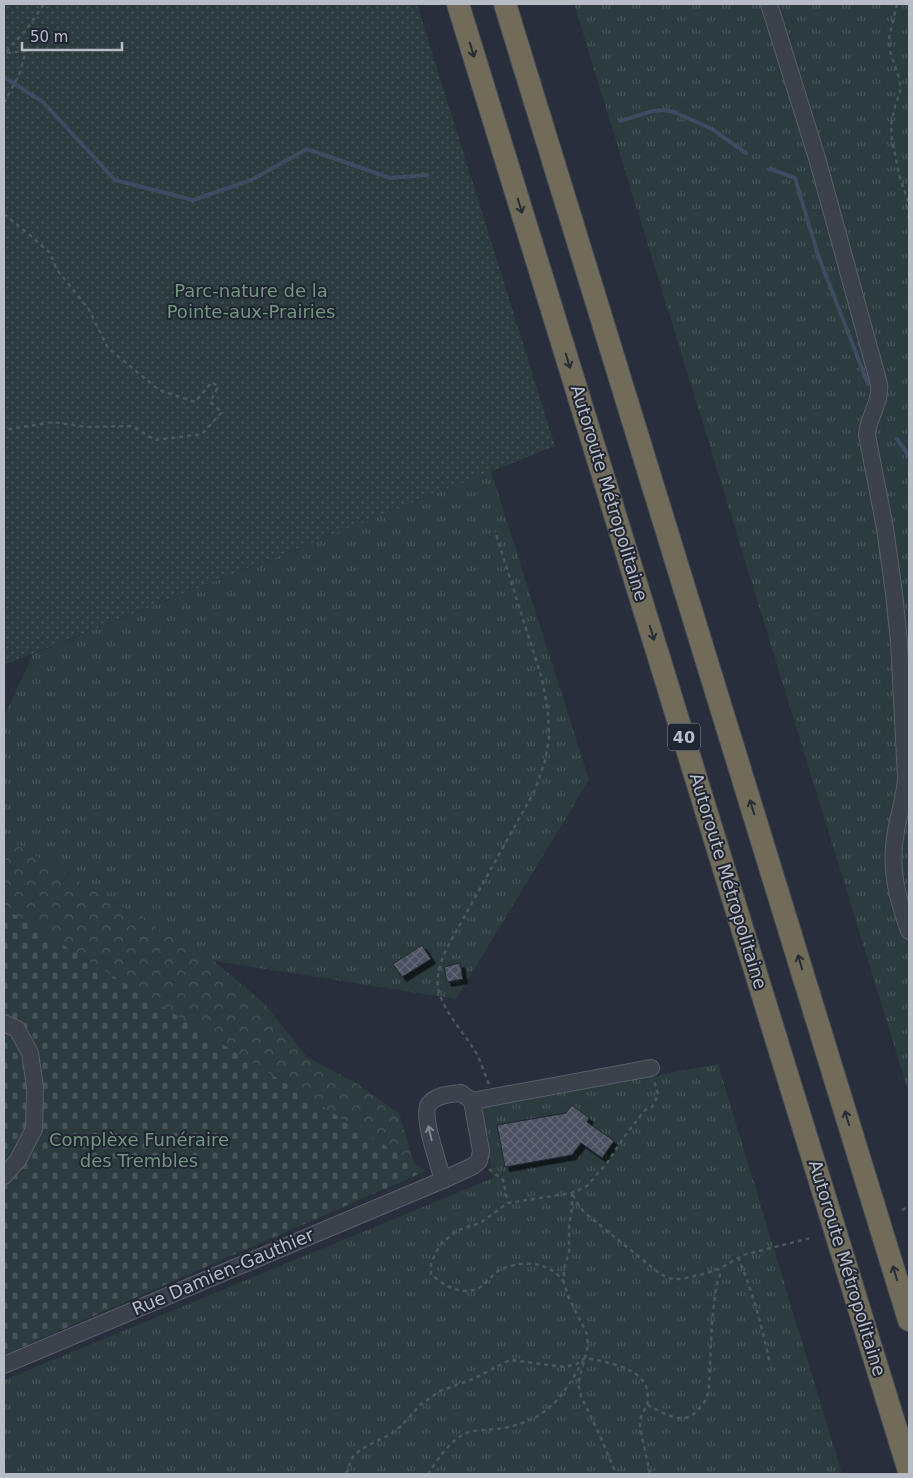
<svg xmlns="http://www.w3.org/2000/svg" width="913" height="1478" font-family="'DejaVu Sans',sans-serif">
	<defs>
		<pattern id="grass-tufts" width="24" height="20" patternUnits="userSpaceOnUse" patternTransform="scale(1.25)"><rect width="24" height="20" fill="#2b3b3e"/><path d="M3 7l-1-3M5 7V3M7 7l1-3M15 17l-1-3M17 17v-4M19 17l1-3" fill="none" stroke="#485558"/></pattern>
		<pattern id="forest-crowns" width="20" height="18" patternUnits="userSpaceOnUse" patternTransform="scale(1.25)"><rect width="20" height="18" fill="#2b3b3e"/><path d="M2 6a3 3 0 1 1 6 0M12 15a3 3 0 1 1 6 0" fill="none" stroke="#485558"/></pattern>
		<pattern id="cemetery-stones" width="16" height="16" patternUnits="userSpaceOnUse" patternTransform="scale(1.25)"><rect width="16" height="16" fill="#2b3b3e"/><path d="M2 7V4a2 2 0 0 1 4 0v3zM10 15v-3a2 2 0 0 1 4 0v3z" fill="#485558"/></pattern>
		<pattern id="park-dots" width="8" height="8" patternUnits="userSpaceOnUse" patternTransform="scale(1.25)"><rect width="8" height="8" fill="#2b3b3e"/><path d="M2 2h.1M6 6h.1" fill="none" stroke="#485558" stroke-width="1.8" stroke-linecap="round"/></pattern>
		<pattern id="building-cross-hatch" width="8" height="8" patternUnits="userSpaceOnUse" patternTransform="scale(1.25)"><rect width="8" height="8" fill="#4a5160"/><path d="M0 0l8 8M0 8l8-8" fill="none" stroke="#626875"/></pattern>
		<filter id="shadow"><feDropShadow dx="4.5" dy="4.5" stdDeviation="0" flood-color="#0009"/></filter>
	</defs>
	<rect width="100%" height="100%" fill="#282e3c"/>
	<g fill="url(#grass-tufts)">
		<path d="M574 4H909V1094Z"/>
		<path d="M491 471 589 780 456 999 214 961 4 837V717L33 654Z"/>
		<path d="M718 1064 842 1474H4V1380L493 1178 481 1108Z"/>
	</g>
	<path fill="url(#forest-crowns)" d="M4 837 214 961 265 1004 307 1057 356 1083 399 1113 417 1173 4 963Z"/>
	<path fill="url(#cemetery-stones)" d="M4 908 426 1171 4 1355Z"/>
	<path fill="url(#park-dots)" d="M4 4H417L555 446 4 665Z"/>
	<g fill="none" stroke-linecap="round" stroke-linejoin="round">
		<g stroke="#404a63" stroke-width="4">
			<path d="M4 77 43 102 115 180 193 200 251 180 307 149 390 178 427 175"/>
			<path d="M620 121 653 111 664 110 674 112 712 129 746 153"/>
			<path d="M770 169 795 178 818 255 868 384"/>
			<path d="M897 439 909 456"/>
		</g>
	</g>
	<g fill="url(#building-cross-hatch)" stroke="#222734" filter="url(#shadow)">
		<path d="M422 945 431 959 402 977 393 964Z"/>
		<path d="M460 963 463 979 447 982 444 967Z"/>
		<path d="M572 1105 589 1118 587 1122 614 1141 602 1158 581 1143 572 1155 505 1167 497 1125 566 1113Z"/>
	</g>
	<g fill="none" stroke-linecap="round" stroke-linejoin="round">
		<defs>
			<g id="minor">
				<path d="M769 4 817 158 879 384C881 404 868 416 867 435L885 528 894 593 899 642 906 778C905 796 899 814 896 831 889 868 897 897 909 931"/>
				<path d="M4 1023 17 1029 30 1053 35 1087 34 1129 18 1160 4 1176"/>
				<path d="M472 1101 651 1068"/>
				<path d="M4 1365 443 1180 473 1166 479 1161 481 1151 472 1101 461 1093C450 1094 436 1095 429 1104 421 1114 439 1166 443 1180"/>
			</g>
			<g id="highway">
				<path d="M458 4 909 1471"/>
				<path d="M505 4 909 1320"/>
			</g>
		</defs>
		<use href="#minor" stroke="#5a5e6a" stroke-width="18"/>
		<use href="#highway" stroke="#464b57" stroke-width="24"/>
		<g stroke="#4a585c" stroke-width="2.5" stroke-dasharray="4 4" stroke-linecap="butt">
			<path d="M897 4 889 38 890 51 900 81V92L895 106 891 125 892 140 900 178 908 201 909 222"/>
			<path d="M4 103 19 75 26 51 5 53 26 30 44 4"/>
			<path d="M4 214 31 236 50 253 57 270 88 308 108 348 159 390 195 402 212 382 218 387 210 402 222 412 202 434 155 440 132 426 86 427 53 422 4 430"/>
			<path d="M489 1084C484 1073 481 1061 475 1051 464 1033 441 1008 438 987 436 973 442 958 448 946L535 790 545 761 549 738 548 712 542 679 495 531"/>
			<path d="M489 1169 503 1180 508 1203"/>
			<path d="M572 1193V1208L569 1225V1252L564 1269V1283L568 1296 587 1334 588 1346 578 1384 581 1396 601 1438 616 1474"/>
			<path d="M573 1195 578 1204 585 1213 659 1273 668 1278 674 1279H682L707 1273 719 1269 743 1255 811 1238"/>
			<path d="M902 1210 909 1207"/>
			<path d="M738 1257C753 1292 762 1327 770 1364"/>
			<path d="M564 1283C552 1261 519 1259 498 1271 490 1276 484 1288 474 1290 457 1294 442 1284 431 1274V1263L436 1252 442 1243 456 1231 467 1227 480 1223 508 1203 572 1193 587 1186 607 1163 624 1137 645 1110 652 1107 655 1102 658 1094 654 1081"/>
			<path d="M346 1474 352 1458 361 1449 391 1434 401 1426 420 1405 440 1391 473 1379 510 1360 564 1367 577 1364 585 1358C611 1363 655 1369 647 1405"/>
			<path d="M428 1474C437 1461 450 1439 467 1433 480 1428 495 1431 509 1427 550 1417 563 1396 583 1361"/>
			<path d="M650 1474 640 1427 641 1417 647 1405C663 1412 682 1427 697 1411 704 1404 708 1397 709 1387L712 1321 716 1287 720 1275 719 1269"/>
		</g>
		<use href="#minor" stroke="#3c414c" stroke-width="16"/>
		<use href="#highway" stroke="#716b5a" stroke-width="22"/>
	</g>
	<defs><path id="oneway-shaft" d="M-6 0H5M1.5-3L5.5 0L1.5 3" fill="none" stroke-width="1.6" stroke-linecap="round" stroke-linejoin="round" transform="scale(1.25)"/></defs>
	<g stroke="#282c36">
		<use href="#oneway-shaft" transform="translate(472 50) rotate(73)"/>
		<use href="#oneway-shaft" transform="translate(520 206) rotate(73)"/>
		<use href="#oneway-shaft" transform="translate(568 361) rotate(73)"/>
		<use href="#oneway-shaft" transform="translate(652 633) rotate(73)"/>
		<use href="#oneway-shaft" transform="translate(752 807) rotate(-107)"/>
		<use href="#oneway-shaft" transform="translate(800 962) rotate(-107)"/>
		<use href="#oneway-shaft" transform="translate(847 1118) rotate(-107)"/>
		<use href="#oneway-shaft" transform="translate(895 1273) rotate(-107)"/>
	</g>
	<use stroke="#808590" href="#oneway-shaft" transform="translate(430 1133) rotate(-103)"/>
	<g text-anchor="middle" stroke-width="4" stroke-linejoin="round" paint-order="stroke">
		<rect fill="#202532" stroke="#8a8f9a" stroke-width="1" x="668" y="723.5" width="32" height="27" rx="4"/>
		<g font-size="16" font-weight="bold" fill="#b8bcc7">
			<text x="684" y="743">40</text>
		</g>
		<g font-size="18" fill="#72957e" stroke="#202532">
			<text x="251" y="297">Parc-nature de la<tspan x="251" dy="21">Pointe-aux-Prairies</tspan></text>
			<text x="139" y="1146">Complèxe Funéraire<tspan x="139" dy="21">des Trembles</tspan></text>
		</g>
		<g font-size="18" fill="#b8bcc7" stroke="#202532">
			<text transform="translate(609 493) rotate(73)" y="6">Autoroute Métropolitaine</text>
			<text transform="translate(728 881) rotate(73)" y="6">Autoroute Métropolitaine</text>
			<text transform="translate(847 1268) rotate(73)" y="6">Autoroute Métropolitaine</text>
			<text transform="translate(223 1272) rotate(-23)" y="6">Rue Damien-Gauthier</text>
		</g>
	</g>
	<rect width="913" height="1478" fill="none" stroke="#b8bcc7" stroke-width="10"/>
	<path d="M22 42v8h100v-8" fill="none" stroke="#b8bcc7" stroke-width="2.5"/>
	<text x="30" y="42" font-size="15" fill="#b8bcc7" stroke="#202532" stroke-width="4" paint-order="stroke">50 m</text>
</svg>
